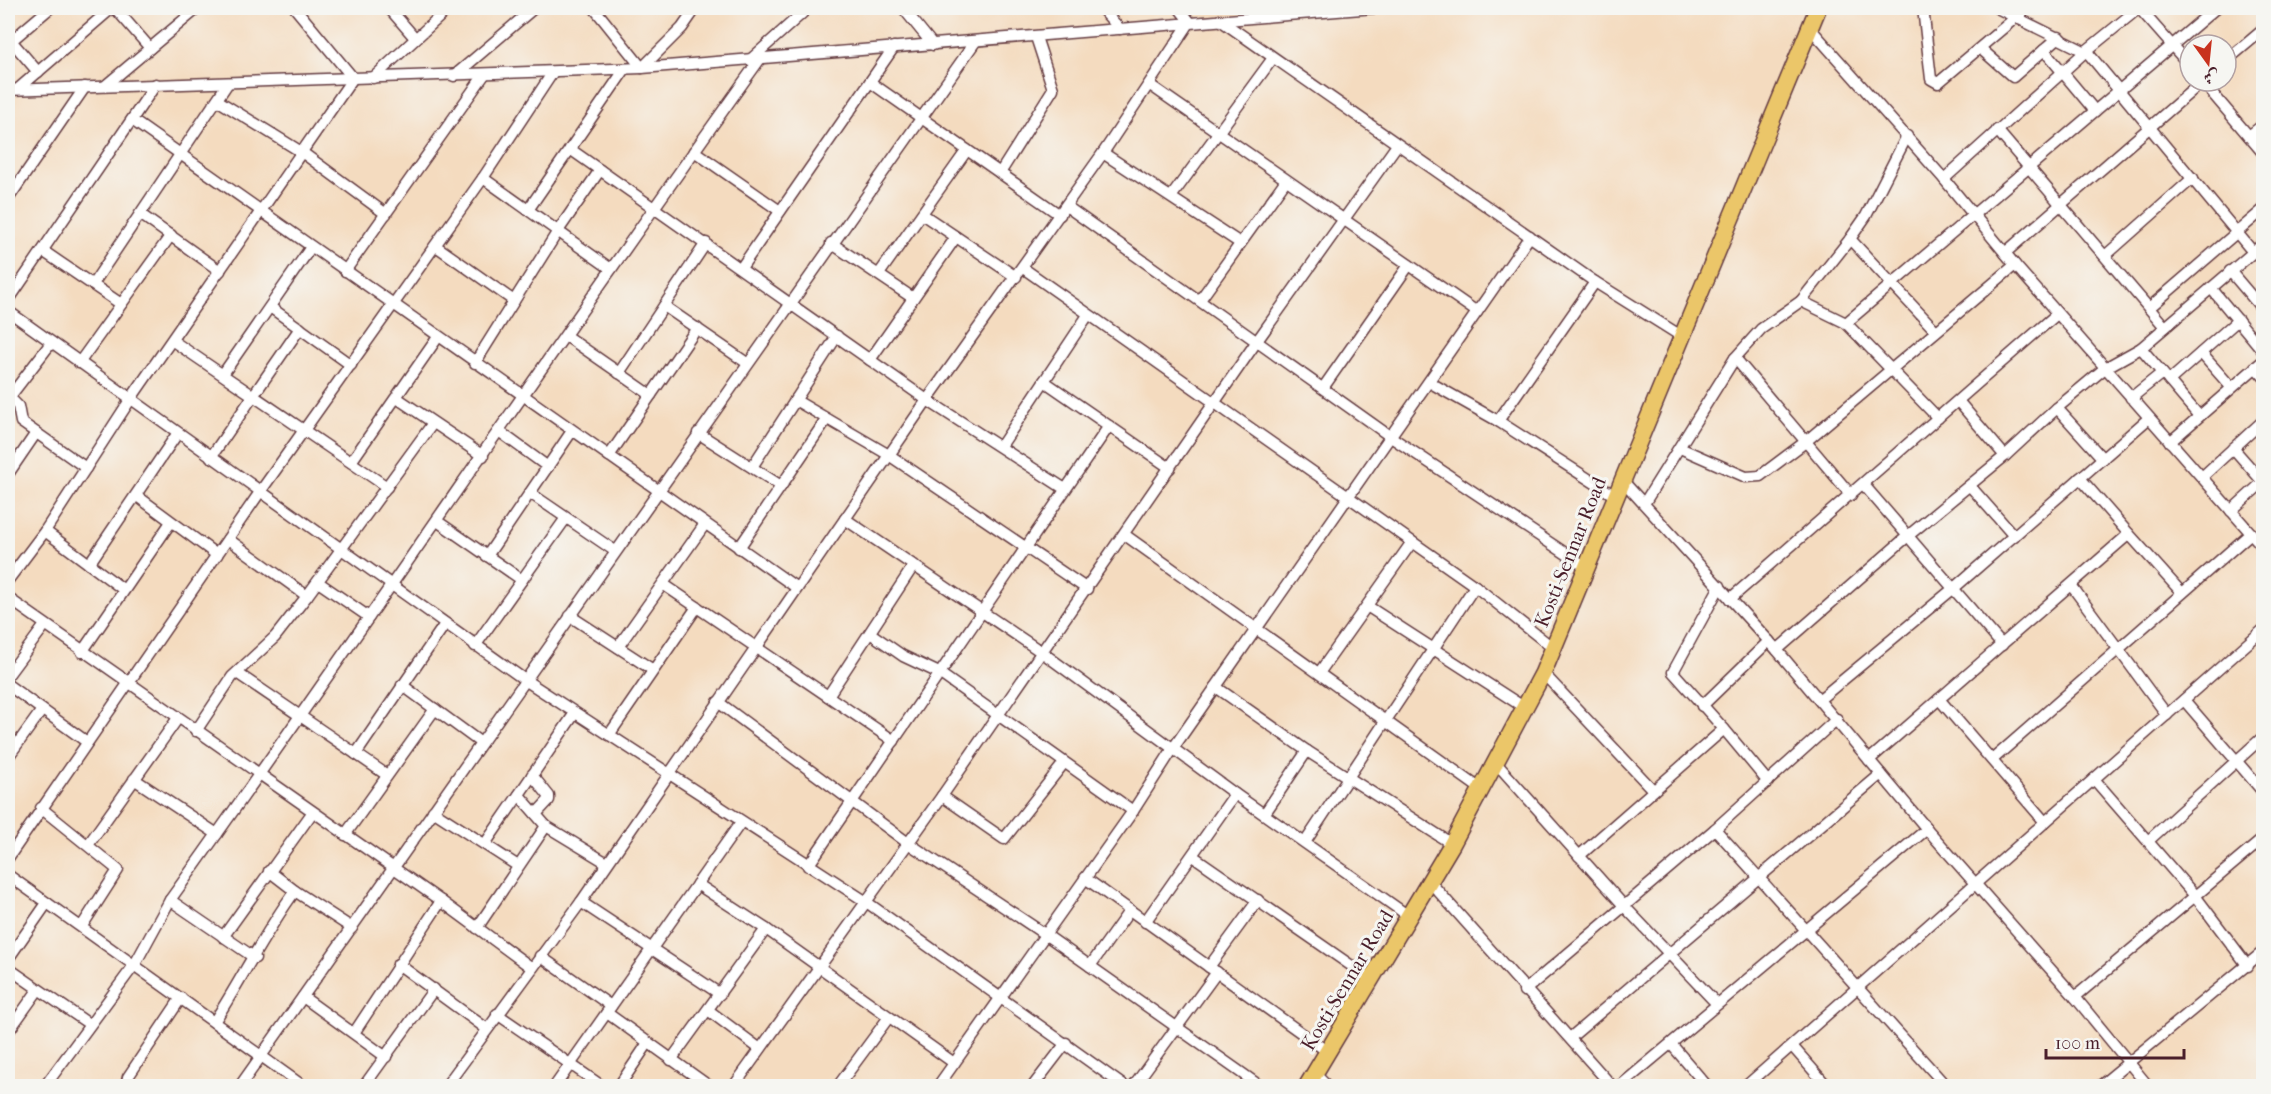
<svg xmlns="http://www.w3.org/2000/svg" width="2271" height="1094" font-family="'IM FELL French Canon',Amiri,serif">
	<rect width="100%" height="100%" fill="#f6f6f2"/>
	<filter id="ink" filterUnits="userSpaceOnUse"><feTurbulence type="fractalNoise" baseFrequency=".0167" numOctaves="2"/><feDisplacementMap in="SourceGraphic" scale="12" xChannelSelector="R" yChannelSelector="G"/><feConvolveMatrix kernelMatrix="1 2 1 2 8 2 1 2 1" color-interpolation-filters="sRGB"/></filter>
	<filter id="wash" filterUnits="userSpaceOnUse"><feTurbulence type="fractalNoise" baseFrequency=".008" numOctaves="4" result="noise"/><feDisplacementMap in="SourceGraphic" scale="24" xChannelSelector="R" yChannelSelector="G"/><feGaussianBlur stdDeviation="1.35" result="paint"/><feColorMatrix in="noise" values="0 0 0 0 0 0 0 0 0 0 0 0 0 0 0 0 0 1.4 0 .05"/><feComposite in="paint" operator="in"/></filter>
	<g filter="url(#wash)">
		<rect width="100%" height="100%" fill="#f4dbbf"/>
	</g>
	<g filter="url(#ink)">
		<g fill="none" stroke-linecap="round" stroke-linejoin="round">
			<defs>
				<g id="minor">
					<path d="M115 8 150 48"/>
					<path d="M389 8 415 38"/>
					<path d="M594 8 642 68 682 28 696 8"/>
					<path d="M903 8 933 45"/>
					<path d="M1101 8 1120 29"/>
					<path d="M1923 8 1931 79 1938 83 2027 8"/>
					<path d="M1997 8 2088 53 2253 252"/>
					<path d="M2139 8 2190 66"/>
					<path d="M1220 20 1595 282 1681 336"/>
					<path d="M1810 28 1944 179 2015 265 2264 548"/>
					<path d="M8 37 38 72"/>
					<path d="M11 41 50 8"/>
					<path d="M1981 49 2013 77 2059 37"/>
					<path d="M2044 50 2095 111"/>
					<path d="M750 60 808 8"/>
					<path d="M2226 61 2264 29"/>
					<path d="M454 76 534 8"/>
					<path d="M373 78 449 8"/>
					<path d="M2202 81 2264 154"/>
					<path d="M870 82 1060 215"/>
					<path d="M1150 85 1477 312"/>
					<path d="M105 86 198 8"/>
					<path d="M18 89 112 8"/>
					<path d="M8 90 642 68 1374 8"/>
					<path d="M217 100 303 153 386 214"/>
					<path d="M132 120 797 588"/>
					<path d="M1997 130 2165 327"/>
					<path d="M2249 136 2264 124"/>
					<path d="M570 149 927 400 1065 489"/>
					<path d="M694 151 780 211"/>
					<path d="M1103 153 1240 243"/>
					<path d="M1000 173 1053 89 1036 37"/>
					<path d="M483 178 611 269"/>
					<path d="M1944 179 2086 51 2139 8"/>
					<path d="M1171 197 1273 58"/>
					<path d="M8 199 85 87"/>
					<path d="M1066 206 1391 437 1586 567"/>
					<path d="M528 210 625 69"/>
					<path d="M140 214 220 271"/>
					<path d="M922 214 1016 277"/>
					<path d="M1850 239 1936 331"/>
					<path d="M831 243 913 298"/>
					<path d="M436 246 514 301"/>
					<path d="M43 251 121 304"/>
					<path d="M2005 253 2203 81"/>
					<path d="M2105 256 2193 178"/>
					<path d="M741 268 894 47"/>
					<path d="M1023 268 1475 586 1553 648"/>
					<path d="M345 271 484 75"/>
					<path d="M2230 271 2264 311"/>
					<path d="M879 274 967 150"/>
					<path d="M93 284 228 83"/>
					<path d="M2211 288 2264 352"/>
					<path d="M1200 300 1286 180"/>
					<path d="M8 301 156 84"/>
					<path d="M1801 301 1846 323 1938 418"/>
					<path d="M664 306 747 363"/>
					<path d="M270 307 351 365"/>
					<path d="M2149 308 2264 209"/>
					<path d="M8 311 525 680 865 901 1124 1086"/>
					<path d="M1846 323 2216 8"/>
					<path d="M566 336 651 395"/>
					<path d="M173 341 387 487"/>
					<path d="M2141 348 2199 416"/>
					<path d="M2201 353 2231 387"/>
					<path d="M1735 358 1851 495"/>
					<path d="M870 360 956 237"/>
					<path d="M79 363 171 235"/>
					<path d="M475 363 558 231 600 170"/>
					<path d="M2255 367 2264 377"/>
					<path d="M619 373 706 243"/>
					<path d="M223 374 311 247"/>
					<path d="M1044 381 1170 468"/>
					<path d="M2169 381 2238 320"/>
					<path d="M1429 382 1498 421 1615 496"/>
					<path d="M1323 388 1409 265"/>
					<path d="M9 397 18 406 21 422 86 468"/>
					<path d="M397 398 483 456"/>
					<path d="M2131 398 2162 373"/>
					<path d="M8 399 51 343"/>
					<path d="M795 400 889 455 1087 589"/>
					<path d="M1958 401 2005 456"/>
					<path d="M2057 408 2103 459"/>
					<path d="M1498 421 1595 282"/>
					<path d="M500 432 548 467"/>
					<path d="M698 433 781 486"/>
					<path d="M2170 442 2264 360"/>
					<path d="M1001 446 1088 315"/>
					<path d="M1680 448 1746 477 1760 476 1804 443 2015 265"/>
					<path d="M2233 448 2263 482"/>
					<path d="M609 456 697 328"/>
					<path d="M211 457 300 328"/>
					<path d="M351 462 438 337"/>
					<path d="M752 467 837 336"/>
					<path d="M8 474 36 433"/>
					<path d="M2202 477 2264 420"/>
					<path d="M1622 480 1777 650 1927 829 2075 997 2148 1086"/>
					<path d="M1863 484 2002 645"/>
					<path d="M1970 486 2014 536"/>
					<path d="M530 493 615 551"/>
					<path d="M137 496 217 555"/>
					<path d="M1645 502 1735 358 1761 329 1801 301 1850 239 1866 216 1907 136"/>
					<path d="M2231 511 2264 481"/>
					<path d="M845 519 1043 653 1235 794 1410 917"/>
					<path d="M437 521 522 580"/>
					<path d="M45 531 124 590"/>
					<path d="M2129 534 2182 593"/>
					<path d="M1125 535 1482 790"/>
					<path d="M228 539 307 596"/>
					<path d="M739 548 826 420"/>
					<path d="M487 556 572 431"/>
					<path d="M89 564 177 434"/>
					<path d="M8 580 45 531 130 400 353 78 295 8"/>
					<path d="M318 582 369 617"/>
					<path d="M663 584 894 741"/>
					<path d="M2071 585 2167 715"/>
					<path d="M1720 586 1673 672 1724 729"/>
					<path d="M8 598 441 901 532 968"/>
					<path d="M1730 599 2057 314"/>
					<path d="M1367 606 1525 708"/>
					<path d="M570 616 653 670"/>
					<path d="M870 633 903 656 939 673 1133 811"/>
					<path d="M475 646 566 518"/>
					<path d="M618 647 705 524"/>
					<path d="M1777 650 1909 535 2005 456 2057 408 2105 368 2141 348 2264 243"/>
					<path d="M82 652 171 522"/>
					<path d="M237 673 387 775"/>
					<path d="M1319 673 1412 542"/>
					<path d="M1543 673 1653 790"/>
					<path d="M8 675 45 625"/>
					<path d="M8 685 87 742"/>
					<path d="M402 685 481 743"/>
					<path d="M1216 687 1307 751 1452 844"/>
					<path d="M828 696 914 565"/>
					<path d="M1820 699 1954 588 2149 418"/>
					<path d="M1939 699 2045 822"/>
					<path d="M2184 700 2264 793"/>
					<path d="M718 702 908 843 1046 935 1260 1086"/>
					<path d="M1702 706 1769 641"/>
					<path d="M196 731 232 677 275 637 307 596 433 423"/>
					<path d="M609 735 697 607"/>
					<path d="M356 754 445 624"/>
					<path d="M8 757 42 710"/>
					<path d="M1869 760 2129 534 2080 478"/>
					<path d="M1992 760 2251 533"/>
					<path d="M1497 764 1625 907 1717 1004"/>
					<path d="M532 775 549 796V800L536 814"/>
					<path d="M134 779 217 834"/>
					<path d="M2094 779 2196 897 2248 966"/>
					<path d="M519 795 546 826 607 863"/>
					<path d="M942 796 1004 839 1064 763"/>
					<path d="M41 808 118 870 82 926"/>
					<path d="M433 811 518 866"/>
					<path d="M1265 813 1307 751"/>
					<path d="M1715 829 1946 1086"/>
					<path d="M345 835 435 709"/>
					<path d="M1306 841 1475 586"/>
					<path d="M2148 841 2264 736"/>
					<path d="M485 844 575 713"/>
					<path d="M88 845 178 718"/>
					<path d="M1193 856 1372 980"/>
					<path d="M1579 856 1724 729 1768 782"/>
					<path d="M8 858 260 492 483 178 553 72"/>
					<path d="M808 866 1109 426"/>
					<path d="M269 871 295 891 352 928"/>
					<path d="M8 875 303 1086"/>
					<path d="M1085 878 1328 1052"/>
					<path d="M1430 882 1612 1086"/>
					<path d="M697 884 766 929 954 1063"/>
					<path d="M170 900 255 958"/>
					<path d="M581 902 720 994"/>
					<path d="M1145 922 1235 794"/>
					<path d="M477 928 546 826"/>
					<path d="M223 937 312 813"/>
					<path d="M540 956 611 1006"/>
					<path d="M8 959 47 903"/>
					<path d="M398 964 487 1029"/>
					<path d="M1090 966 1130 910"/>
					<path d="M1209 967 1258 900"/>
					<path d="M8 968 89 1024"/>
					<path d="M1524 991 1715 829 1837 719"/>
					<path d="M303 997 386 1057"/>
					<path d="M2075 997 2264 838"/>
					<path d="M708 1010 760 1049"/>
					<path d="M607 1013 709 1086"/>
					<path d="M497 1014 602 1086"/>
					<path d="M214 1022C242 979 264 933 295 891"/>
					<path d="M8 1032 38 990"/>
					<path d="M354 1033 441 901"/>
					<path d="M1570 1038 1881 774"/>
					<path d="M1671 1044 1707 1086"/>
					<path d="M1792 1046 1827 1086"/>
					<path d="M671 1060 766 929"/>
					<path d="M1315 1074 1327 1086"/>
					<path d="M45 1086 135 964 170 900C369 622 560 337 760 59"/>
					<path d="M126 1086 128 1077 181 998"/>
					<path d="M240 1086 975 42"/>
					<path d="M364 1086 434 989"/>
					<path d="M446 1086 581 902 927 400 1103 153 1190 22 1179 8"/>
					<path d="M555 1086 741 822"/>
					<path d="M619 1086 648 1043"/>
					<path d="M734 1086 942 796 1257 341 1397 145"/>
					<path d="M838 1086 889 1017"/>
					<path d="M938 1086 1133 811 1174 747 1530 236"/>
					<path d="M1033 1086 1066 1043"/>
					<path d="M1134 1086 1217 972"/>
					<path d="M1620 1086 1927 829"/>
					<path d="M1746 1086 2264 629"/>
					<path d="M2100 1086 2264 951"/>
				</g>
				<path id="highway" d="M1307 1086 1452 844 1543 673 1818 8"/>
			</defs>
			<use href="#minor" stroke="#643b41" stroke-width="13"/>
			<use href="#highway" stroke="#643b41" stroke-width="19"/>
			<use href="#minor" stroke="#fff" stroke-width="10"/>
			<use href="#highway" stroke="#ebc669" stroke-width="16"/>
		</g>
	</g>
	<g text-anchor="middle" stroke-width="6" stroke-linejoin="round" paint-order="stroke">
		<g font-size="20" fill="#4a1f2b" stroke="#f6f6f2">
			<text transform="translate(1570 552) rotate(-68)" y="7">Kosti-Sennar Road</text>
			<text transform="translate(1347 980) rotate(-59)" y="7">Kosti-Sennar Road</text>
		</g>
	</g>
	<rect width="2271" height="1094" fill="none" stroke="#f6f6f2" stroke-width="30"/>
	<g transform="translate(2208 63) rotate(165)"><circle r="28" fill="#f6f6f2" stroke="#b1a0a2" stroke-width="1.5"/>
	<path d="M0-4.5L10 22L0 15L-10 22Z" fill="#c8321e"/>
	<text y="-9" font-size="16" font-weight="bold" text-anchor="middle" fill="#4a1f2b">ش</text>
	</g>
	<path d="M2046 1049v9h138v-9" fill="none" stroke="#4a1f2b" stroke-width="3"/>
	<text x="2055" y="1049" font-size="18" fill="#4a1f2b" stroke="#f6f6f2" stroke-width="4.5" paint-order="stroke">100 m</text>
</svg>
